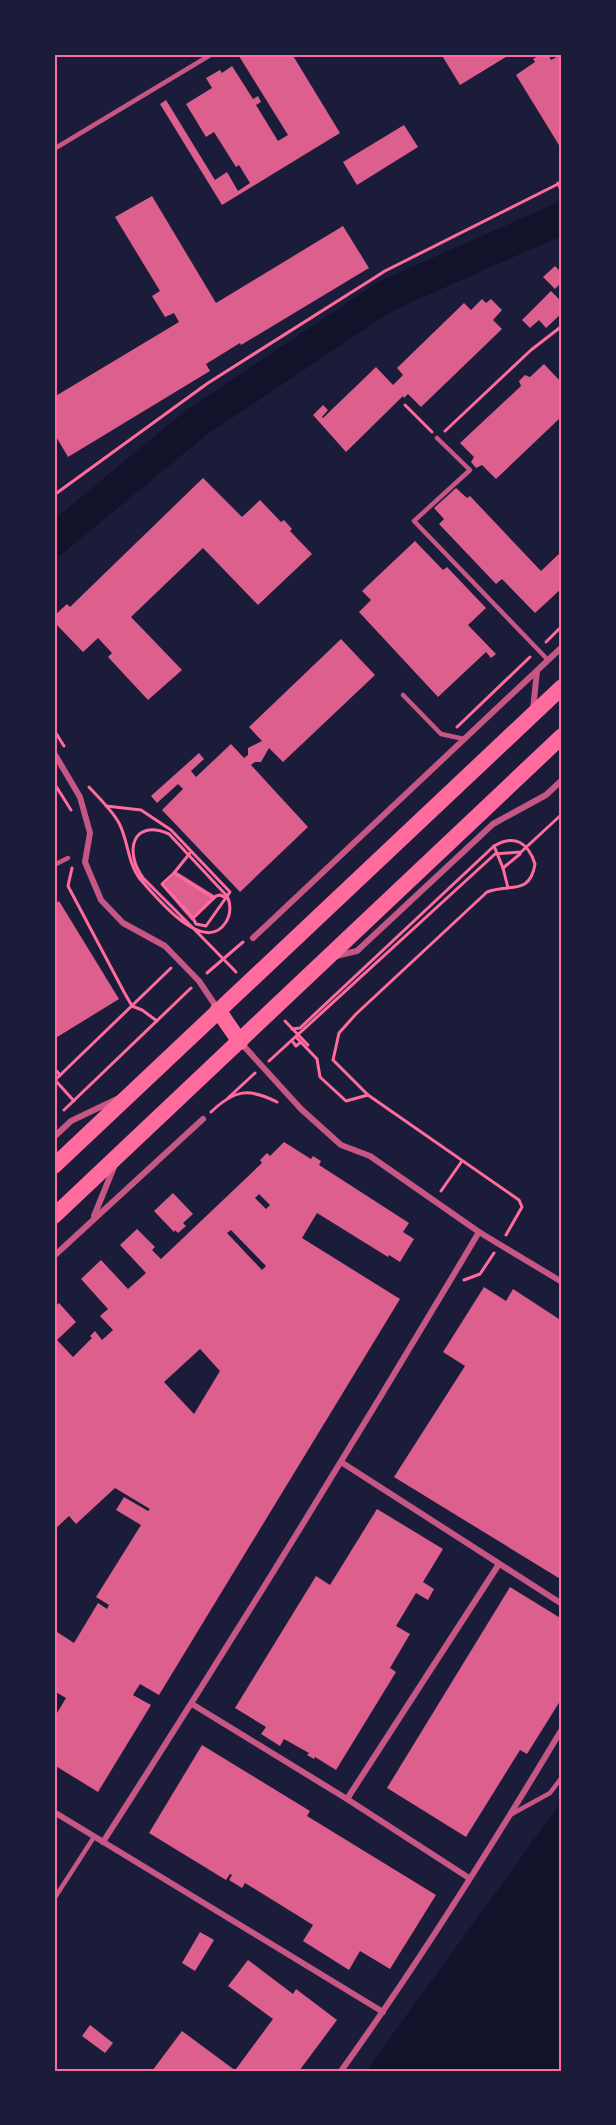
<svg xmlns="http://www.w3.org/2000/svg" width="616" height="2125" font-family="Cabin,sans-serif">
	<rect width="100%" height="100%" fill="#1b1b3a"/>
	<path fill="#12122b" d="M562 1801V2071H366Z"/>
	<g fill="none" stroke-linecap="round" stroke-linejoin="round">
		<path stroke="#12122b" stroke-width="32" d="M54 540 197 422 386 296 562 218"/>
	</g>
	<g fill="#dd5f8e" fill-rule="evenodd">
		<path d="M243 54H292L340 133 222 205 160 104 166 100 215 180 227 172 238 191 250 183 239 165 236 167 214 132 206 137 186 104 212 88 206 78 220 70 222 73 232 66 253 99 258 96 261 102 256 105 278 141 288 135 239 56Z"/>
		<path d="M441 54H511L460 85Z"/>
		<path d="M541 54H548L551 60 562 54V150L516 75 535 62 533 59Z"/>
		<path d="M404 125 418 147 357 185 343 162Z"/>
		<path d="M152 196 216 303 343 226 369 268 241 345 240 343 206 364 210 371 68 457 54 433V397L179 322 174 313 165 317 152 296 160 291 115 217Z"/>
		<path d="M555 266 562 273V282L555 289 543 277Z"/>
		<path d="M551 291 562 302V313L546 328 539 320 530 328 522 320Z"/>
		<path d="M482 299 486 303 491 299 502 310 493 320 502 329 421 407 408 394 404 398 403 396 346 452 313 415 323 405 328 410 322 417 323 418 376 367 393 385 403 375 397 368 464 303 471 310Z"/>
		<path d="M544 364 562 383V422L559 419 496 479 482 465 476 468 471 462 474 457 460 443 521 386 519 381 525 375 530 377Z"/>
		<path d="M203 478 242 517 260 500 281 522 284 520 292 529 290 531 312 554 258 605 203 548 131 617 182 670 148 700 108 657 112 653 98 638 83 652 54 622V616L67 604 70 607Z"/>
		<path d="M456 488 467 498 470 496 541 571 562 551V588L535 613 502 579 496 584 439 524 444 519 434 508Z"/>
		<path d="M415 541 443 570 447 567 486 608 468 625 496 654 491 658 486 652 438 697 359 612 371 600 362 591Z"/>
		<path d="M341 639 375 675 283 762 269 748 261 762H255L251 765 308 827 240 892 162 810 183 789 178 784 157 803 151 796 199 753 204 759 191 771 196 777 231 744 244 758 248 755V748L262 741 249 727Z"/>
		<path d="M177 872 217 897 192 921 162 886Z"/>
		<path d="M59 901 119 999 54 1039V904Z"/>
		<path d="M284 1142 311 1159 313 1156 321 1161 319 1165 409 1223 403 1232 414 1239 400 1262 389 1255 388 1257 317 1213 302 1238 400 1299 159 1695 140 1684 133 1695 151 1705 98 1792 54 1765V1718L66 1698 54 1691V1630L74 1643 98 1603 107 1609 109 1605 96 1597 141 1525 116 1510 124 1497 148 1511 150 1509 115 1488 76 1524 69 1516 54 1530V1307L59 1303 76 1322 57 1340 73 1357 92 1338 90 1336 95 1331 102 1340 113 1330 100 1316 108 1309 81 1279 101 1260 128 1289 146 1273 120 1245 137 1229 155 1247 152 1250 161 1259 262 1163 260 1160 267 1153 270 1156ZM259 1194 270 1205 266 1209 255 1198ZM231 1230 266 1266 262 1270 227 1233ZM200 1349 220 1371 194 1414 164 1382Z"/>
		<path d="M173 1193 193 1214 183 1223 186 1226 178 1233 175 1230 174 1232 154 1211Z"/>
		<path d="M484 1287 506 1301 513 1289 562 1321V1580L394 1477 465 1366 443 1352Z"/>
		<path d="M377 1509 443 1549 423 1582 434 1589 428 1600 416 1593 396 1626 410 1634 390 1668 396 1672 336 1770 315 1757 314 1759 307 1755 309 1753 284 1739 280 1746 261 1734 266 1727 235 1708 316 1576 330 1585Z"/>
		<path d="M510 1587 562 1619V1698L527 1754 520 1750 466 1837 387 1788Z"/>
		<path d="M202 1745 310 1811 307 1816 436 1895 390 1969 360 1951 349 1970 303 1941 313 1925 245 1883 242 1888 229 1880 232 1875 230 1874 226 1880 149 1833Z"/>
		<path d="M200 1932 214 1940 195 1971 182 1963Z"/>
		<path d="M248 1960 293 1994 296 1989 337 2020 299 2071H238L236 2069 273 2019 228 1986Z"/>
		<path d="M90 2025 113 2043 105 2053 82 2036Z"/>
		<path d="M182 2031 236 2071H152Z"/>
	</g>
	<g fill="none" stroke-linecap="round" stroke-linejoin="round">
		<g stroke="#ff6b9d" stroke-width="3">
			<path d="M558 183 562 193"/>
			<path d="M405 405 432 432"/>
			<path d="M445 431 531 350 562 326"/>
			<path d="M54 495 208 383 385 271 562 182"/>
			<path d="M546 642 562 626"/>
			<path d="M457 727 530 657"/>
			<path d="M54 730 64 746"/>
			<path d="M54 783 71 810"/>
			<path d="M89 787C99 798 112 810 119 823 128 840 128 864 140 879 155 896 204 957 226 922 231 914 231 904 227 896L169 834C132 818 124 852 143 878L197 932 236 972"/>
			<path d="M106 806 141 810 171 830 230 892 206 926 196 924 193 918 162 884 174 873"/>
			<path d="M494 846 503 868 508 888"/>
			<path d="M190 853 174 873 214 898"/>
			<path d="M72 868 68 886 124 992 132 1006 142 1010 157 1021"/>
			<path d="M503 868 520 854"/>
			<path d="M193 918 216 896 220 895 227 898"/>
			<path d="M207 973 243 942"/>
			<path d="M285 1021 308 1045"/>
			<path d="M292 1029 300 1028 494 846C514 834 528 842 535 864 530 896 509 883 487 892L356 1014 339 1033 333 1060 368 1095 519 1200 522 1207 506 1235"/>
			<path d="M296 1037 317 1059 320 1077 346 1101 368 1095"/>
			<path d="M293 1042 296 1046 301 1042"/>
			<path d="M269 1061 495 854 521 852 562 814"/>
			<path d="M54 1068 60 1075"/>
			<path d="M55 1080 74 1101"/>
			<path d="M54 1081 171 968"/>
			<path d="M228 1098 255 1073"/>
			<path d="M64 1110 191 988"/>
			<path d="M211 1112C235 1089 249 1088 277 1102"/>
			<path d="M441 1191 462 1161"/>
			<path d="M464 1280 480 1274 494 1253"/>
		</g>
		<g stroke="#c65784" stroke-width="4.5">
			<path d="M54 149 212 54"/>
			<path d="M437 438 470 470 414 521 548 660"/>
			<path d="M403 695 441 734 464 739"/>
			<path d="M54 865 68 858"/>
			<path d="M510 1815 550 1793 562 1777"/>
			<path d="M54 1899 94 1837"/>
		</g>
		<g stroke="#c65784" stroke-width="6">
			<path d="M533 709 537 671"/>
			<path d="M54 753 80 797 90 833 85 862 101 900 123 923 165 946 199 981 217 1008"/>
			<path d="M253 938 562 647"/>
			<path d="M336 956 357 951 493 824 546 795 562 780"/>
			<path d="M240 1042 301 1109 341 1145 370 1156 479 1232 562 1282"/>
			<path d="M54 1137 71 1121 117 1099"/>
			<path d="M94 1216 114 1167"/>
			<path d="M54 1256 203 1119"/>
			<path d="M341 1462 562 1604"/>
			<path d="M192 1704 347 1799 469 1878"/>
			<path d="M347 1799 499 1564"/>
			<path d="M54 1812 383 2012"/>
			<path d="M103 1842C232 1641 357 1438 479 1232"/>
			<path d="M341 2071C420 1961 492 1846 562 1729"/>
		</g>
		<g stroke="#ff6b9d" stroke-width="16">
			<path d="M218 1010 240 1042"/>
			<path d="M54 1166 562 687"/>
			<path d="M54 1216 562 736"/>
		</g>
	</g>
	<rect width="616" height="2125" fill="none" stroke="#1b1b3a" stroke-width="111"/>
	<rect x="56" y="56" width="504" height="2014" fill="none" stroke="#ff6b9d" stroke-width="2"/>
</svg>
